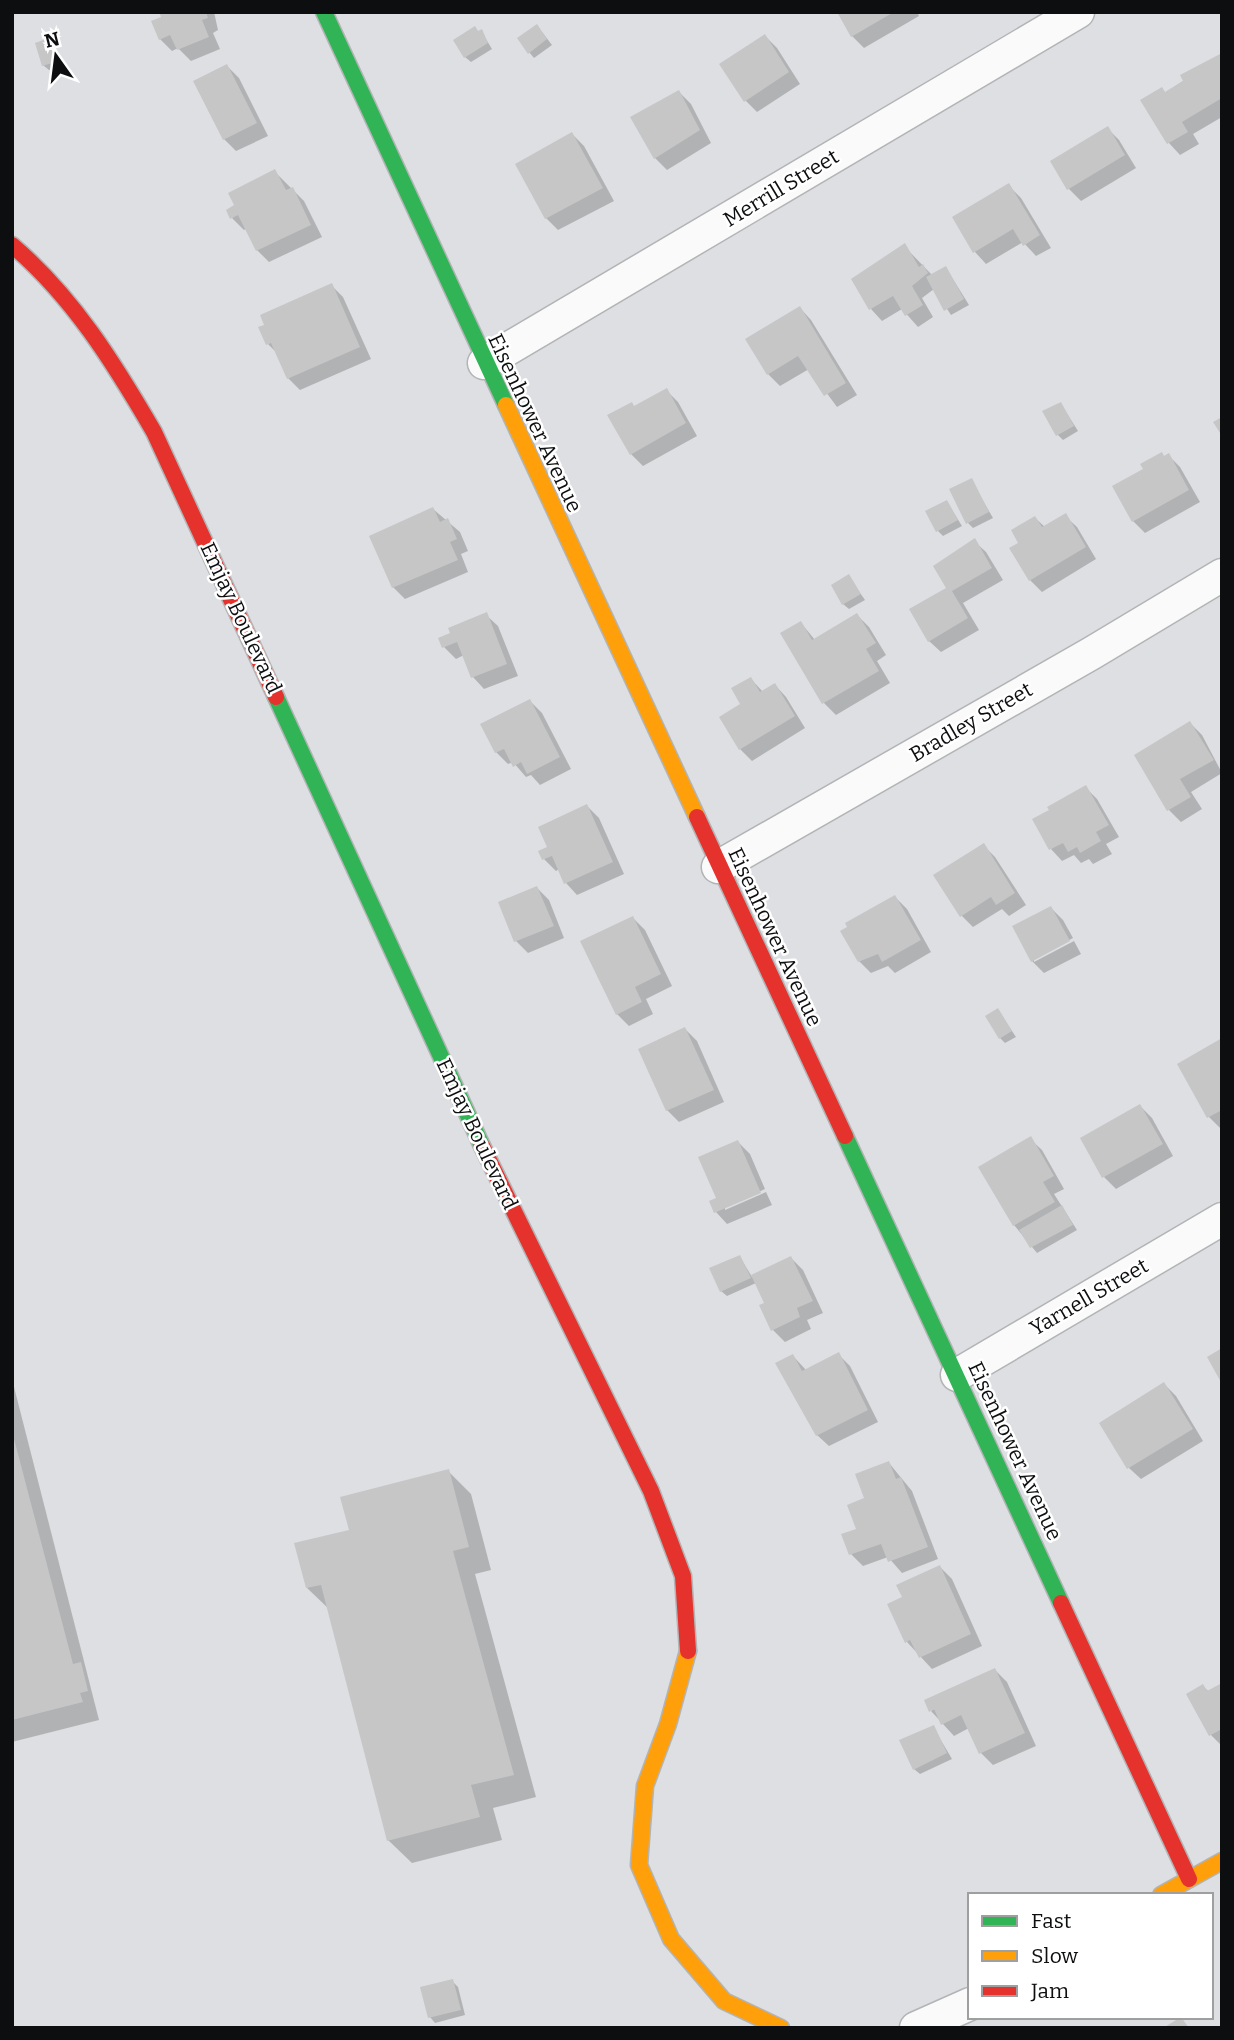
<svg xmlns="http://www.w3.org/2000/svg" width="1234" height="2040" font-family="Bitter,serif">
	<rect width="100%" height="100%" fill="#dddfe2"/>
	<g fill="#0003">
		<path d="M161 12H214L218 30 213 33 220 49 191 61 178 48 172 51 160 39 164 18Z"/>
		<path d="M839 12H917L919 16 864 48 852 36Z"/>
		<path d="M481 31 492 49 471 62 465 57Z"/>
		<path d="M542 32 552 45 534 58 529 52Z"/>
		<path d="M765 36 777 48 800 84 757 112 745 100Z"/>
		<path d="M48 40 54 46 60 67 49 70 43 65Z"/>
		<path d="M1222 55V117L1193 134 1199 144 1180 155 1169 143 1165 93Z"/>
		<path d="M227 66 239 78 268 136 236 151 224 139Z"/>
		<path d="M679 92 691 104 711 143 667 170 655 158Z"/>
		<path d="M1107 128 1119 140 1136 168 1081 201 1069 189 1052 161Z"/>
		<path d="M572 134 584 146 614 201 558 230 546 218 517 165Z"/>
		<path d="M275 172 304 201 322 237 269 262 257 250 247 228 244 230 232 218Z"/>
		<path d="M1009 186 1021 198 1051 248 1036 256 1023 242 986 264 975 252 954 218Z"/>
		<path d="M904 246 932 275 946 268 969 305 951 315 934 289 922 298 933 317 918 327 902 309 882 321 871 309Z"/>
		<path d="M331 285 343 297 371 359 300 390 288 378 278 354 268 344Z"/>
		<path d="M800 308 811 320 857 395 837 407 809 369 780 386 768 374 747 339Z"/>
		<path d="M666 390 678 402 697 436 643 466 631 454 610 416 635 408Z"/>
		<path d="M1061 404 1078 431 1063 440 1057 434Z"/>
		<path d="M1168 455 1180 467 1200 502 1145 533 1133 521 1164 457Z"/>
		<path d="M971 480 993 518 973 528 968 523Z"/>
		<path d="M947 502 962 526 943 536 938 531Z"/>
		<path d="M433 509 460 532 468 551 461 554 468 572 405 599 393 587Z"/>
		<path d="M1065 516 1077 527 1096 559 1042 592 1030 580 1020 544 1035 518 1045 527Z"/>
		<path d="M974 541 986 552 1003 580 963 603 979 630 941 652 929 641 948 589Z"/>
		<path d="M849 577 865 600 849 609 843 604Z"/>
		<path d="M486 615 498 626 518 676 484 689 473 677 464 655 456 659 444 647Z"/>
		<path d="M857 615 869 627 886 655 877 661 890 683 836 715 824 703 783 634 801 623 815 640Z"/>
		<path d="M751 679 763 692 775 685 786 697 805 728 752 761 740 749 743 705Z"/>
		<path d="M530 701 542 713 571 769 540 785 531 775 526 777 513 762 508 764 496 752Z"/>
		<path d="M1190 723 1202 735 1222 773 1191 792 1202 809 1181 822 1169 810 1136 755Z"/>
		<path d="M1085 787 1097 799 1119 837 1106 844 1112 854 1093 864 1089 859 1081 863 1074 855 1062 861 1051 849Z"/>
		<path d="M587 806 599 818 624 874 577 895 566 883 559 869 556 871 544 859Z"/>
		<path d="M983 845 995 857 1026 905 1009 916 1002 909 973 927 961 915Z"/>
		<path d="M537 888 549 900 564 938 528 953 516 941Z"/>
		<path d="M895 897 907 909 931 952 895 973 888 966 871 973 859 961Z"/>
		<path d="M1051 908 1063 920 1073 938 1034 958V962L1074 941 1081 954 1044 973 1032 961Z"/>
		<path d="M633 918 645 930 672 986 646 999 653 1014 629 1026 617 1014Z"/>
		<path d="M998 1010 1016 1037 1005 1043 1000 1038Z"/>
		<path d="M685 1029 697 1041 724 1102 679 1122 667 1110Z"/>
		<path d="M1222 1040V1128L1221 1129 1209 1117Z"/>
		<path d="M1140 1106 1152 1118 1173 1156 1116 1189 1104 1177Z"/>
		<path d="M1030 1139 1042 1150 1064 1189 1054 1194 1077 1230 1037 1253 1014 1225Z"/>
		<path d="M738 1142 750 1154 765 1189 725 1207V1210L766 1192 772 1205 727 1224 716 1212 711 1201 718 1199Z"/>
		<path d="M740 1257 752 1277 791 1258 803 1270 823 1313 807 1320 811 1329 785 1342 773 1330 766 1304 756 1283 727 1296 721 1291Z"/>
		<path d="M838 1354 850 1366 878 1422 829 1446 817 1435 793 1356 806 1370Z"/>
		<path d="M12 1379 99 1720 12 1742Z"/>
		<path d="M1164 1384 1176 1396 1203 1441 1141 1479 1129 1468Z"/>
		<path d="M889 1463 912 1491 938 1559 902 1573 888 1557 863 1566 851 1554 866 1499Z"/>
		<path d="M448 1471 471 1494 491 1570 475 1574 536 1797 493 1808 502 1840 412 1863 388 1840 329 1609 307 1588 351 1531Z"/>
		<path d="M940 1567 952 1579 982 1646 932 1669 907 1642 904 1598Z"/>
		<path d="M995 1670 1007 1682 1036 1746 993 1765 981 1753 969 1728 954 1736 931 1711Z"/>
		<path d="M1222 1685V1746L1211 1735 1188 1695 1203 1686 1209 1692Z"/>
		<path d="M933 1727 952 1759 920 1774 914 1769Z"/>
		<path d="M452 1981 458 1987 465 2015 435 2023 430 2017Z"/>
	</g>
	<g fill="#c6c6c7">
		<path d="M159 12H206L208 18 202 20 209 37 177 50 170 35 159 40 151 21 161 17Z"/>
		<path d="M837 12H894L851 37Z"/>
		<path d="M537 24 547 39 528 54 517 38Z"/>
		<path d="M475 26 478 31 482 29 488 43 464 58 453 40Z"/>
		<path d="M765 34 789 72 744 102 719 64Z"/>
		<path d="M49 38 56 62 42 66 35 43Z"/>
		<path d="M1222 53V98L1182 122 1188 132 1167 144 1140 100 1162 87 1165 92 1183 81 1180 75Z"/>
		<path d="M227 64 257 123 223 140 193 81Z"/>
		<path d="M679 90 700 130 654 159 630 117Z"/>
		<path d="M1108 126 1125 155 1067 190 1050 161Z"/>
		<path d="M572 132 603 188 545 219 515 164Z"/>
		<path d="M275 169 286 190 293 187 311 225 256 251 238 215 230 219 226 210 234 205 228 193Z"/>
		<path d="M1009 183 1040 235 1023 246 1013 229 973 253 952 217Z"/>
		<path d="M905 243 919 267 923 264 928 273 912 286 923 305 905 316 893 296 869 310 851 279Z"/>
		<path d="M946 266 964 299 944 311 926 277Z"/>
		<path d="M332 283 360 347 287 379 271 343 266 345 258 327 264 325 260 315Z"/>
		<path d="M800 306 846 383 824 396 798 356 767 375 745 339Z"/>
		<path d="M667 388 686 423 630 455 607 415 632 402 634 406Z"/>
		<path d="M1061 402 1074 426 1056 436 1042 411Z"/>
		<path d="M1222 417V436L1213 422Z"/>
		<path d="M1162 452 1164 456 1169 453 1189 490 1132 522 1112 486 1143 469 1140 464Z"/>
		<path d="M972 478 989 512 966 524 949 489Z"/>
		<path d="M947 500 958 520 936 532 925 511Z"/>
		<path d="M433 507 440 522 448 518 457 539 450 542 458 560 392 588 369 536Z"/>
		<path d="M1066 513 1086 547 1029 581 1009 548 1018 543 1011 530 1035 516 1042 527Z"/>
		<path d="M975 538 992 568 952 591 968 618 928 642 909 609 946 588 933 566Z"/>
		<path d="M849 574 861 594 842 605 831 585Z"/>
		<path d="M487 612 507 664 471 678 457 642 442 648 438 638 450 633 448 628Z"/>
		<path d="M857 613 876 643 866 649 879 671 822 704 780 633 801 621 812 640Z"/>
		<path d="M751 677 760 692 775 683 795 716 739 750 719 717 740 704 731 688Z"/>
		<path d="M530 699 560 757 527 774 521 762 513 767 504 749 495 753 480 724Z"/>
		<path d="M1190 721 1214 760 1180 779 1191 797 1167 811 1134 755Z"/>
		<path d="M1086 785 1109 825 1096 832 1101 841 1080 853 1077 847 1068 852 1063 843 1049 850 1032 819 1049 810 1047 807Z"/>
		<path d="M587 804 613 862 564 884 552 856 542 860 538 851 547 847 538 827Z"/>
		<path d="M984 843 1015 893 996 905 991 897 960 917 933 875Z"/>
		<path d="M537 886 554 926 514 942 498 902Z"/>
		<path d="M895 895 921 940 882 962 878 954 858 962 840 931 847 927 845 923Z"/>
		<path d="M1051 906 1070 941 1031 962 1012 926Z"/>
		<path d="M633 916 661 974 635 987 642 1002 616 1015 580 941Z"/>
		<path d="M998 1008 1012 1031 999 1039 985 1016Z"/>
		<path d="M685 1027 714 1090 666 1111 638 1049Z"/>
		<path d="M1222 1038V1110L1207 1118 1177 1064Z"/>
		<path d="M1140 1104 1163 1144 1102 1178 1080 1138Z"/>
		<path d="M1031 1136 1054 1176 1043 1182 1055 1202 1013 1226 978 1167Z"/>
		<path d="M738 1140 761 1193 714 1213 709 1201 716 1198 698 1157Z"/>
		<path d="M1062 1205 1073 1225 1030 1248 1019 1230Z"/>
		<path d="M740 1255 751 1278 720 1292 709 1268Z"/>
		<path d="M791 1256 813 1301 797 1308 800 1317 771 1331 759 1305 764 1303 751 1275Z"/>
		<path d="M1222 1348V1384L1207 1357Z"/>
		<path d="M839 1352 868 1410 816 1436 775 1363 793 1354 802 1371Z"/>
		<path d="M1164 1382 1193 1429 1127 1469 1099 1423Z"/>
		<path d="M12 1431 73 1664 81 1662 88 1691 80 1693 83 1702 12 1720Z"/>
		<path d="M889 1461 896 1479 901 1477 928 1547 888 1562 881 1544 849 1555 841 1534 856 1529 847 1505 864 1498 855 1474Z"/>
		<path d="M449 1469 469 1547 453 1551 514 1775 471 1785 480 1817 387 1841 321 1585 306 1588 294 1543 349 1530 340 1497Z"/>
		<path d="M940 1565 971 1634 919 1658 910 1640 905 1643 887 1604 902 1597 896 1585Z"/>
		<path d="M995 1668 1025 1733 979 1754 961 1715 941 1725 934 1709 929 1712 924 1700Z"/>
		<path d="M1222 1683V1729L1209 1736 1186 1694 1203 1684 1207 1691Z"/>
		<path d="M934 1725 947 1753 913 1770 899 1740Z"/>
		<path d="M453 1979 461 2010 428 2018 420 1987Z"/>
		<path d="M1181 2017 1189 2028H1163Z"/>
	</g>
	<g fill="none" stroke-linecap="round" stroke-linejoin="round">
		<defs>
			<g id="street">
				<path d="M484 363 1078 12"/>
				<path d="M718 867 1092 653 1222 575"/>
				<path d="M957 1375 1222 1219"/>
				<path d="M916 2028 970 2004"/>
			</g>
			<g id="fast">
				<path d="M324 12 506 405"/>
				<path d="M276 697 482 1146"/>
				<path d="M845 1136 1061 1603"/>
			</g>
			<g id="slow">
				<path d="M506 405 697 817"/>
				<path d="M688 1651 668 1724 645 1786 639 1865 671 1939 724 2001 781 2028"/>
				<path d="M1161 1895 1222 1861"/>
			</g>
			<g id="jam">
				<path d="M12 245C73 297 114 363 154 432L276 697"/>
				<path d="M697 817 845 1136"/>
				<path d="M482 1146 651 1491 683 1576 688 1651"/>
				<path d="M1061 1603 1189 1879"/>
			</g>
		</defs>
		<use href="#street" stroke="#b2b4b5" stroke-width="35"/>
		<use href="#fast" stroke="#b2b4b5" stroke-width="19"/>
		<use href="#slow" stroke="#b2b4b5" stroke-width="19"/>
		<use href="#jam" stroke="#b2b4b5" stroke-width="19"/>
		<use href="#street" stroke="#fafafb" stroke-width="32"/>
		<use href="#fast" stroke="#30b455" stroke-width="16"/>
		<use href="#slow" stroke="#ff9f0a" stroke-width="16"/>
		<use href="#jam" stroke="#e5322d" stroke-width="16"/>
	</g>
	<g text-anchor="middle" stroke-width="5" stroke-linejoin="round" paint-order="stroke">
		<g font-size="21" fill="#0d0e0f" stroke="#fff">
			<text transform="translate(781 188) rotate(-31)" y="7">Merrill Street</text>
			<text transform="translate(535 423) rotate(65)" y="7">Eisenhower Avenue</text>
			<text transform="translate(241 618) rotate(65)" y="7">Emjay Boulevard</text>
			<text transform="translate(971 722) rotate(-30)" y="7">Bradley Street</text>
			<text transform="translate(775 937) rotate(65)" y="7">Eisenhower Avenue</text>
			<text transform="translate(477 1134) rotate(65)" y="7">Emjay Boulevard</text>
			<text transform="translate(1089 1297) rotate(-30)" y="7">Yarnell Street</text>
			<text transform="translate(1015 1451) rotate(65)" y="7">Eisenhower Avenue</text>
		</g>
	</g>
	<rect width="1234" height="2040" fill="none" stroke="#0d0e0f" stroke-width="28"/>
	<rect x="968" y="1893" width="245" height="126" fill="#ffffff" stroke="#9e9f9f" stroke-width="2"/>
	<rect x="982" y="1916" width="35" height="10" fill="#30b455" stroke="#9e9f9f" stroke-width="2"/>
	<text x="1031" y="1928" font-size="21" fill="#0d0e0f">Fast</text>
	<rect x="982" y="1951" width="35" height="10" fill="#ff9f0a" stroke="#9e9f9f" stroke-width="2"/>
	<text x="1031" y="1963" font-size="21" fill="#0d0e0f">Slow</text>
	<rect x="982" y="1986" width="35" height="10" fill="#e5322d" stroke="#9e9f9f" stroke-width="2"/>
	<text x="1031" y="1998" font-size="21" fill="#0d0e0f">Jam</text>
	<g transform="translate(56 56) rotate(346)" stroke="#ffffff" stroke-width="5" paint-order="stroke">
	<path d="M0-5L12 26L0 18L-12 26Z" fill="#0d0e0f"/>
	<text y="-10" font-size="19" font-weight="bold" text-anchor="middle" fill="#0d0e0f">N</text>
	</g>
</svg>
